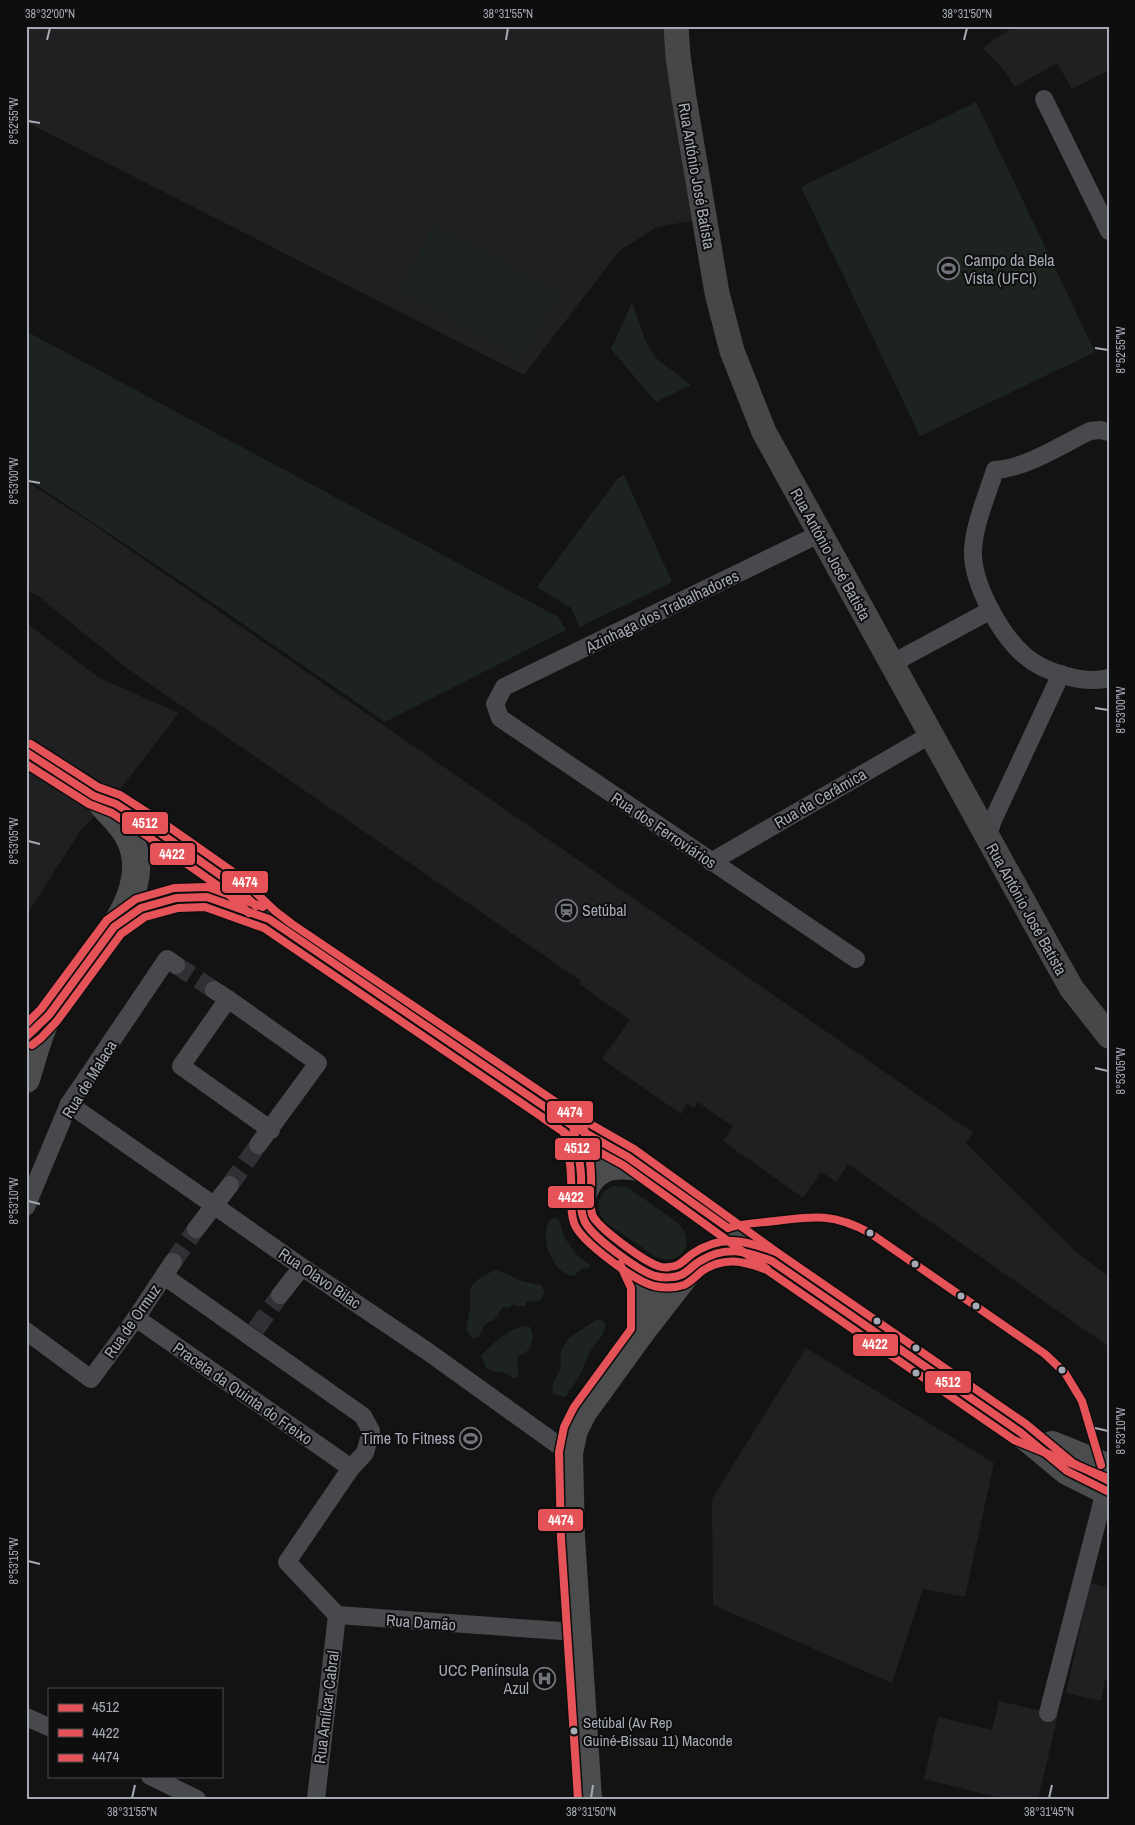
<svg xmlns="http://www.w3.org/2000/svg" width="1135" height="1825" font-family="'Archivo Narrow',sans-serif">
	<rect width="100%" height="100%" fill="#131314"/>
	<g fill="#202022">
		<path d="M26 26H670L697 220 657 227 619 251 524 375 26 122Z"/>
		<path d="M1014 26H1109V70L1072 89 1057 63 1015 87 1003 69 983 48Z"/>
		<path d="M26 481 91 523 973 1133 966 1143 1075 1251 1109 1277V1347L848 1164 836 1182 821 1172 803 1198 723 1141 733 1127 698 1102 694 1108 687 1104 681 1114 602 1059 630 1020 579 984 581 981 128 669 38 596 26 590Z"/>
		<path d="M26 623 99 678 179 713 118 792 80 831 26 916Z"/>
		<path d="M806 1348 994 1463 965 1597 923 1589 892 1683 713 1605 712 1499Z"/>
		<path d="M1090 1583 1109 1588V1681L1105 1680 1101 1701 1066 1693Z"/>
		<path d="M999 1701 1058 1715 1038 1799H1004L924 1779 938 1717 992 1730Z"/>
	</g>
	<g fill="#1d241f">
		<path d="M976 102 1095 352 920 436 801 187Z"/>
		<path d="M434 225 559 293 521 358 400 290Z"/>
		<path d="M632 303 646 342 656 358 691 385 656 402 611 349Z"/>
		<path d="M26 331 558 617 566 630 385 722 191 588 26 478Z"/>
		<path d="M624 475 672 582 580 627 571 608 537 587 618 478Z"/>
		<path d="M613 1186 627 1187 678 1223C697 1242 681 1267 656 1257L605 1222C594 1208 597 1193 613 1186Z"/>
		<path d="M554 1217 559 1220 564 1237 576 1254 590 1265 588 1269 582 1268 574 1276C552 1276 535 1229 554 1217Z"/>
		<path d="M495 1270 508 1274 520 1281 541 1285 545 1293 539 1301 526 1302V1306H517L515 1304 508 1308 503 1307 494 1320 485 1324 479 1337 472 1338 466 1330 470 1309V1289L473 1284 481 1277Z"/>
		<path d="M597 1319 605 1322C606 1334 598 1340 592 1349 587 1356 585 1364 582 1371 577 1380 571 1389 565 1397L553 1394C550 1383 557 1379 560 1369 562 1364 559 1358 561 1353 565 1335 584 1330 597 1319Z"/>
		<path d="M524 1326 530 1327 533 1337 530 1349 518 1357C516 1365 520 1369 518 1377L513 1378 503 1372H496L487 1369 481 1356C488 1348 503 1334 513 1330 517 1328 520 1328 524 1326Z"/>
	</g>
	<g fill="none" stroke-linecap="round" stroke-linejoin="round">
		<g stroke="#303134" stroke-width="18" stroke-dasharray="18 9" stroke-linecap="butt">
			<path d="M176 965 214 990"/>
			<path d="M230 1185 258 1145"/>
			<path d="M173 1262 196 1229"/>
			<path d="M256 1329 280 1295"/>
		</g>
		<g stroke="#48494c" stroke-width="18">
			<path d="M1044 99 1109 231"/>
			<path d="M1109 432 1100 430 1090 431C1061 445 1027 468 995 470 987 496 974 524 973 551 972 583 1000 634 1024 655 1043 672 1084 685 1109 678"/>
			<path d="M819 534 504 687 495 704 500 718 856 959"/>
			<path d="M891 664 991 610"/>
			<path d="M987 838 993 820 1061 674"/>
			<path d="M711 862 930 735"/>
			<path d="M214 990 228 999"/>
			<path d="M69 1104 302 1267 427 1351 569 1453"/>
			<path d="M258 1145 318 1063 228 999 181 1066 271 1130"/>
			<path d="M26 1207 69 1104 167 959 176 965"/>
			<path d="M196 1229 230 1185"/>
			<path d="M280 1295 302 1267"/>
			<path d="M136 1318 351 1468 365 1453 371 1431 363 1416 164 1276"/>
			<path d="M26 1331 91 1379 136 1318 173 1262"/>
			<path d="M351 1468 287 1562 337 1615 576 1632"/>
			<path d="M1048 1713 1105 1491"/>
			<path d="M26 1717 49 1727"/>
			<path d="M150 1776 197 1799"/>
			<path d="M316 1799 337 1615"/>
		</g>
		<path stroke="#47474a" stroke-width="25" d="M676 26 678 56 684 98 717 293 732 351 764 432 1055 959 1072 989 1109 1036"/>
		<g stroke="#4a4c4e" stroke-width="28">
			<path d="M26 752 94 796 116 804 153 828 230 882 269 919 286 932 573 1126 628 1157 772 1261 1020 1432 1067 1471 1109 1492"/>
			<path d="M116 926 141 908 176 898 207 897 258 915"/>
			<path d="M26 1079C33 1058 38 1033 49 1014 79 966 159 900 130 839 125 827 113 816 104 806"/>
			<path d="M573 1126C576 1141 580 1157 581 1172 583 1188 578 1206 584 1221 589 1235 638 1269 653 1275 661 1278 670 1278 679 1275 686 1273 691 1267 698 1262 720 1247 738 1248 763 1257"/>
			<path d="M581 1200C590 1167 611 1161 643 1168"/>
			<path d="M629 1259C644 1282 642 1306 641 1332"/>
			<path d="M1052 1445 1109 1468"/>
			<path d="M588 1799 571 1537 569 1453 574 1430 583 1412 641 1332 690 1269"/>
		</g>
		<defs>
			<g id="bus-1">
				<path d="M26 752 94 796 116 804 153 828 230 882 256 906"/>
				<path d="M26 1037 49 1015 114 927 141 908 176 898 207 897 269 919 573 1126C576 1142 580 1158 581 1175 582 1189 578 1206 584 1220 590 1236 639 1271 655 1276 663 1278 674 1278 681 1275 688 1272 693 1265 700 1261 726 1245 745 1251 772 1261L1020 1432 1067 1471 1109 1492"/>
				<path d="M549 1110 573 1126 628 1157 728 1228"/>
				<path d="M728 1228C743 1223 759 1223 775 1221 814 1216 834 1213 870 1233L1045 1354 1065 1373 1082 1401 1101 1465"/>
			</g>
			<g id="bus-2">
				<path d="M26 764 89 804 112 813 147 836 224 890 249 913"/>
				<path d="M32 1045 41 1038 57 1021 121 934 145 917 178 908 205 907 264 928 564 1132C567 1147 571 1162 571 1177 572 1192 569 1208 574 1223 580 1241 635 1281 654 1286 663 1288 675 1288 684 1285 691 1282 696 1276 702 1271 724 1256 744 1261 767 1270L1014 1440 1105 1477"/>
				<path d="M543 1118 568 1135 623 1165 767 1269"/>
			</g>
			<g id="bus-3">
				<path d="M31 744 98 787 120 795 159 820 236 874 275 911 292 924 578 1117 634 1149 778 1253 1026 1424 1073 1463 1109 1481"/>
				<path d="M26 1024 41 1009 107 920 136 899 174 888 208 887 263 907"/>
				<path d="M552 1100 579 1118 583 1123C586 1140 591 1158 591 1176 592 1188 589 1202 592 1214 596 1227 644 1261 658 1266 661 1267 665 1268 669 1267 679 1267 684 1260 692 1254 721 1234 744 1240 776 1252"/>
				<path d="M578 1799 561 1538 559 1452 564 1427 574 1407 631 1329V1288L620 1264"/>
			</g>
		</defs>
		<use href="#bus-1" stroke="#0e0e0f" stroke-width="11"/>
		<use href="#bus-2" stroke="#0e0e0f" stroke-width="11"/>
		<use href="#bus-3" stroke="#0e0e0f" stroke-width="11"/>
		<use href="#bus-1" stroke="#e55358" stroke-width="8"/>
		<use href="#bus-2" stroke="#e55358" stroke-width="8"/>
		<use href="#bus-3" stroke="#e55358" stroke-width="8"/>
	</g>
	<path fill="none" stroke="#a5a9b4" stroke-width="2" d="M47 40 50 28M506 40 508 28M964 40 967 28M28 121 40 123M1095 348 1108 350M28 481 40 483M1095 708 1108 710M28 841 40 844M1095 1068 1108 1071M28 1201 40 1204M1095 1428 1108 1431M28 1561 40 1564M132 1798 135 1785M591 1798 593 1785M1049 1798 1052 1785"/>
	<defs>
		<symbol id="stadium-ring" viewBox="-11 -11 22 22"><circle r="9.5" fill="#0e0e0f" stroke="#72747c" stroke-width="1.5"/><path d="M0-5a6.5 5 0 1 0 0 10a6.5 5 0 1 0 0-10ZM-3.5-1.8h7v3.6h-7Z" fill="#72747c"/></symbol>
		<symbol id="station-ring" viewBox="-11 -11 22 22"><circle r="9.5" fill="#0e0e0f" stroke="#72747c" stroke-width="1.5"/><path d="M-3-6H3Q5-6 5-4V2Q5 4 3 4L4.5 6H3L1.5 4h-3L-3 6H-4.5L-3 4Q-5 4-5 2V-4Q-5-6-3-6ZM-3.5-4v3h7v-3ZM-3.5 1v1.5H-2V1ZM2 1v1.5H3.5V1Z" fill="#72747c"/></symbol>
		<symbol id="hospital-ring" viewBox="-11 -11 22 22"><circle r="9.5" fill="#0e0e0f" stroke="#72747c" stroke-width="1.5"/><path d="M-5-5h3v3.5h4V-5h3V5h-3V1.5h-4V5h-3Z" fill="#72747c"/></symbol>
	</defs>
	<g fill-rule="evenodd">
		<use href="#stadium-ring" x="936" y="256" width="25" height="25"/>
		<use href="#station-ring" x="554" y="898" width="25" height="25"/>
		<use href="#stadium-ring" x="458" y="1426" width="25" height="25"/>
		<use href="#hospital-ring" x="532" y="1666" width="25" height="25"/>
	</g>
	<g fill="#a5a9b4" stroke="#0e0e0f" stroke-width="2">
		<circle cx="870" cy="1233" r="4.5"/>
		<circle cx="915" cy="1264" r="4.5"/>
		<circle cx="961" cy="1296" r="4.5"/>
		<circle cx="976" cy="1306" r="4.5"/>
		<circle cx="877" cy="1321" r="4.5"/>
		<circle cx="916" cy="1348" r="4.5"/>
		<circle cx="1062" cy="1370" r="4.5"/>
		<circle cx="916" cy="1373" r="4.5"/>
		<circle cx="574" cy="1731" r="4.5"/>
	</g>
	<g text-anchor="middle" stroke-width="4" stroke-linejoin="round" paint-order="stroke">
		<g font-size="15" fill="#a5a9b4" stroke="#0e0e0f" text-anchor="start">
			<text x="583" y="1728">Setúbal (Av Rep<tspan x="583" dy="18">Guiné-Bissau 11) Maconde</tspan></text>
		</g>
		<g font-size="16" fill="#a5a9b4" stroke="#0e0e0f">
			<text transform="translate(697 176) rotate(80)" y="6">Rua António José Batista</text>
			<text transform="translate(831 554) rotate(61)" y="6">Rua António José Batista</text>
			<text transform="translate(662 611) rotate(-26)" y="6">Azinhaga dos Trabalhadores</text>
			<text transform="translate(820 798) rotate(-30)" y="6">Rua da Cerâmica</text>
			<text transform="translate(664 830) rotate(34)" y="6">Rua dos Ferroviários</text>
			<text transform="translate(1027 909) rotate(61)" y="6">Rua António José Batista</text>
			<text transform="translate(89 1079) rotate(-58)" y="6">Rua de Malaca</text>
			<text transform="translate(320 1278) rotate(34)" y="6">Rua Olavo Bilac</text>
			<text transform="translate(132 1321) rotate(-55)" y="6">Rua de Ormuz</text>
			<text transform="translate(243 1393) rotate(35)" y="6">Praceta da Quinta do Freixo</text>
			<text transform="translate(421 1622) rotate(4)" y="6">Rua Damão</text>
			<text transform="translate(326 1707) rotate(-83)" y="6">Rua Amílcar Cabral</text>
		</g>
		<g font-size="16" fill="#a5a9b4" stroke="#0e0e0f" text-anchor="start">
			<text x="964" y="266">Campo da Bela<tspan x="964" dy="18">Vista (UFCI)</tspan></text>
			<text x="582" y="916">Setúbal</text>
			<text x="455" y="1444" text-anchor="end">Time To Fitness</text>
			<text x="529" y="1676" text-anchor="end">UCC Península<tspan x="529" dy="18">Azul</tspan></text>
		</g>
	</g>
	<g stroke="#0e0e0f" stroke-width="2">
		<rect x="121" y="811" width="48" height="24" rx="5" fill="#e55358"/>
		<rect x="149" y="842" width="47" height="24" rx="5" fill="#e55358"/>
		<rect x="221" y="870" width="48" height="24" rx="5" fill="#e55358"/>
		<rect x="546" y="1100" width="48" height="24" rx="5" fill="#e55358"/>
		<rect x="554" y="1137" width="47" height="24" rx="5" fill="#e55358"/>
		<rect x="547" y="1185" width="48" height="24" rx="5" fill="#e55358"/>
		<rect x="852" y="1333" width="47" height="24" rx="5" fill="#e55358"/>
		<rect x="924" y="1370" width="48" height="24" rx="5" fill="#e55358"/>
		<rect x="537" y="1508" width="47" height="24" rx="5" fill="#e55358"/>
	</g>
	<g font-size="14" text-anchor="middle" font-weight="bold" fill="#fff">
		<text x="145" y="828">4512</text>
		<text x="172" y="859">4422</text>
		<text x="245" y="887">4474</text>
		<text x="570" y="1117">4474</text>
		<text x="577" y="1153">4512</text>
		<text x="571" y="1202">4422</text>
		<text x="875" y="1349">4422</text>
		<text x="948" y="1387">4512</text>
		<text x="561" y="1525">4474</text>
	</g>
	<rect width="1135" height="1825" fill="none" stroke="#0e0e0f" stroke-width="55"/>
	<rect x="48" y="1688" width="175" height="90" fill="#0e0e0f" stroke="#4a4c51"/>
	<rect x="58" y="1704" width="25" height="8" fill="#e55358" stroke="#4a4c51"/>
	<text x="92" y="1712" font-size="15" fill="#a5a9b4">4512</text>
	<rect x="58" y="1729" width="25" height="8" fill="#e55358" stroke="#4a4c51"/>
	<text x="92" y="1738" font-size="15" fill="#a5a9b4">4422</text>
	<rect x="58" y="1754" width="25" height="8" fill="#e55358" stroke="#4a4c51"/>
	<text x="92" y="1762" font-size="15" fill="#a5a9b4">4474</text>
	<rect x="28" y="28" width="1080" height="1770" fill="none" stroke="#a5a9b4" stroke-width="2"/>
	<g font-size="12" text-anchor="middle" fill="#a5a9b4">
		<text x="50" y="18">38°32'00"N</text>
		<text x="508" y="18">38°31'55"N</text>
		<text x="967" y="18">38°31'50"N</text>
		<text transform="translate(14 121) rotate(-90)" y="4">8°52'55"W</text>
		<text transform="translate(1121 350) rotate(-90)" y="4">8°52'55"W</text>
		<text transform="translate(14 481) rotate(-90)" y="4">8°53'00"W</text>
		<text transform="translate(1121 710) rotate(-90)" y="4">8°53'00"W</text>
		<text transform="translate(14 841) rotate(-90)" y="4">8°53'05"W</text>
		<text transform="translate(1121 1071) rotate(-90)" y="4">8°53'05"W</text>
		<text transform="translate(14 1201) rotate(-90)" y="4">8°53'10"W</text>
		<text transform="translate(1121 1431) rotate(-90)" y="4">8°53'10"W</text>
		<text transform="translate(14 1561) rotate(-90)" y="4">8°53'15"W</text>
		<text x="132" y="1816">38°31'55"N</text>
		<text x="591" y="1816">38°31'50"N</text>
		<text x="1049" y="1816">38°31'45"N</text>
	</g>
</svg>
